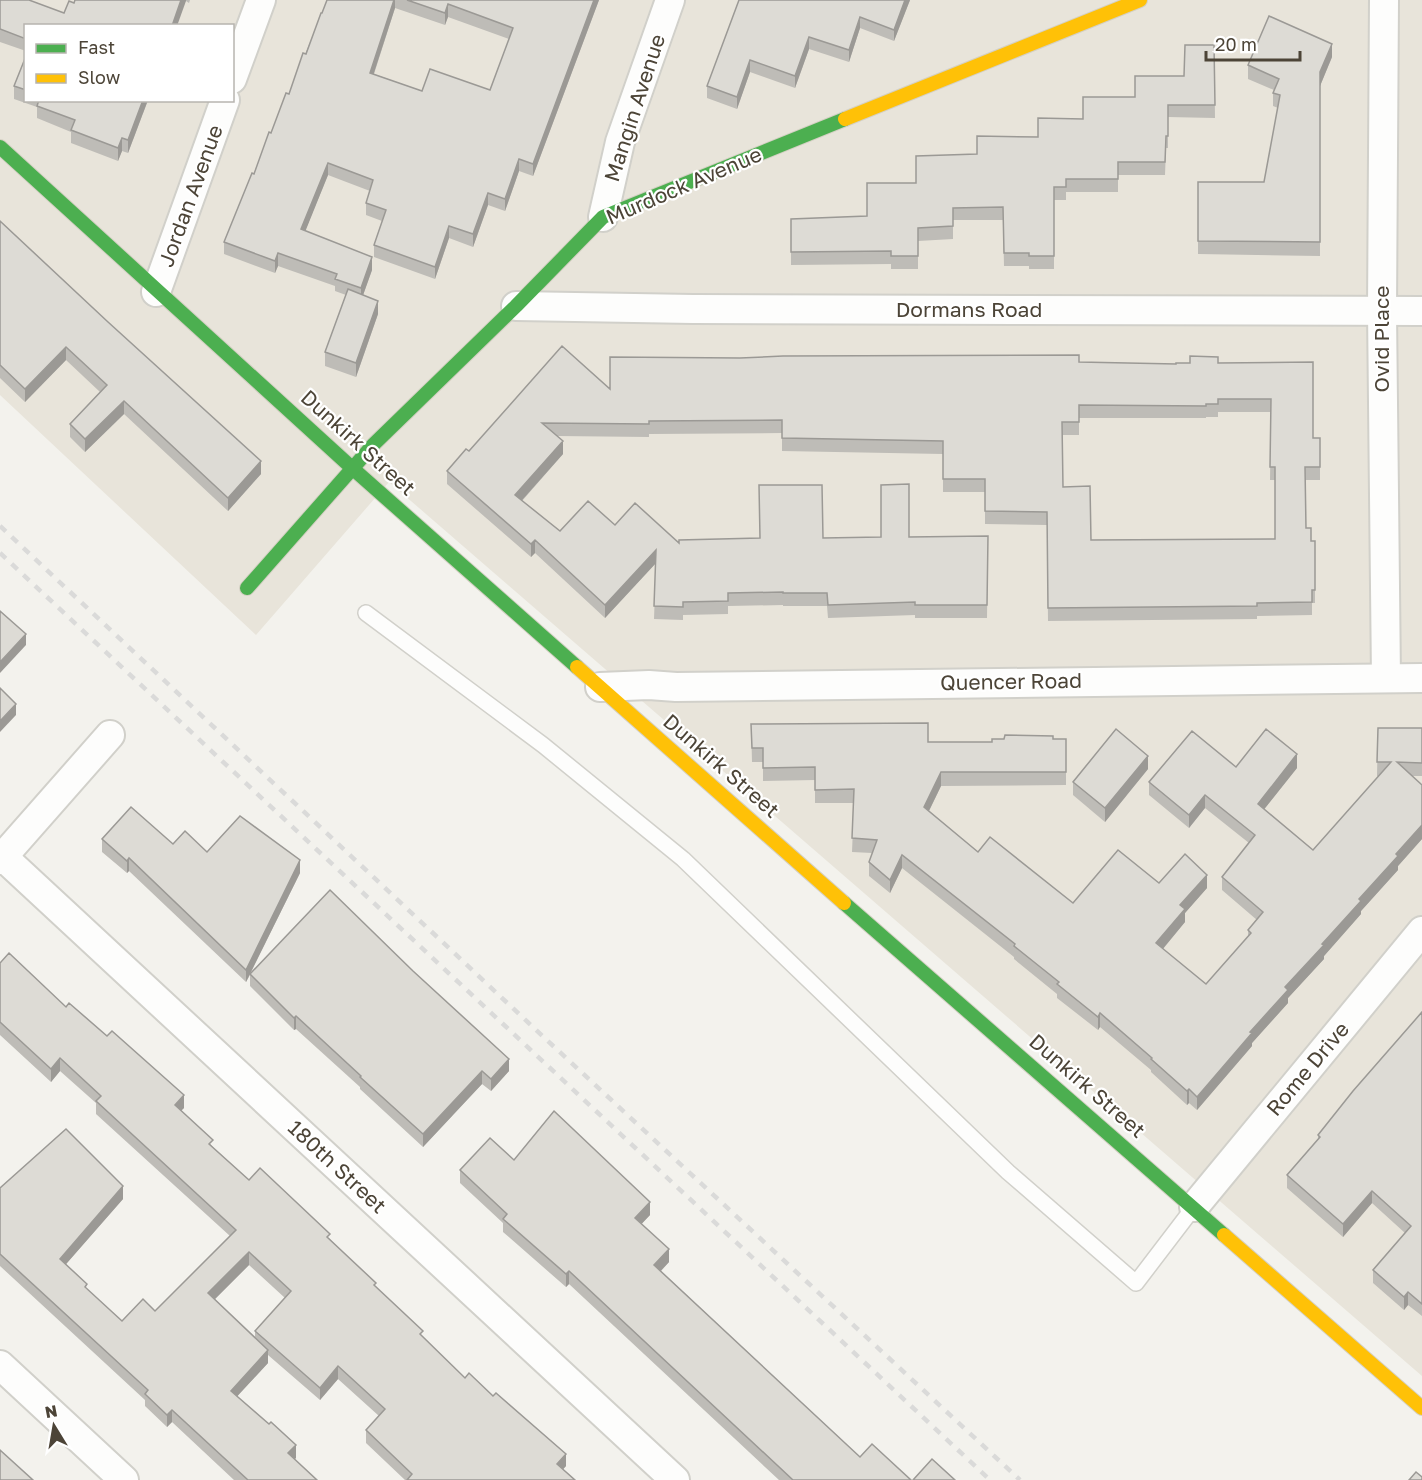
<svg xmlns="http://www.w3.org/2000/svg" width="1422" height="1480" font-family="'Golos Text',sans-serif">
	<rect width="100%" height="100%" fill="#f3f2ed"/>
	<path fill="#e8e4da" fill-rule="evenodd" d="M0 0H1422V1376L389 482 256 635 0 395ZM26 26H232V100H26Z"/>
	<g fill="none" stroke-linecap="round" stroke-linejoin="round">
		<defs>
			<path id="lane" d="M366 613 543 745 683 859 1008 1172 1136 1283 1194 1207"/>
			<g id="street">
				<path d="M1384 0 1382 311 1386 678"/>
				<path d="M232 79 261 0"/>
				<path d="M603 217 620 142 670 0"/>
				<path d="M156 292 225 100"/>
				<path d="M516 306 693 309 1422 311"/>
				<path d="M600 687 649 685 676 687 1422 678"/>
				<path d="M0 854 675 1480"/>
				<path d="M0 860 110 735"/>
				<path d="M1194 1207 1422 931"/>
				<path d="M0 1365 124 1480"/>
			</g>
			<g id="fast">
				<path d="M0 147 351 467 577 667"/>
				<path d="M247 588 374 444 516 306 603 217 845 119"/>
				<path d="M844 903 1224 1235"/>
			</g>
			<g id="slow">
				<path d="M845 119 1140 0"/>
				<path d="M577 667 844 903"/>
				<path d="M1224 1235 1422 1408"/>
			</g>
		</defs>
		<use href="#lane" stroke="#d1d0ca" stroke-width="18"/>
		<use href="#street" stroke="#d1d0ca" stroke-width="32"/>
		<use href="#fast" stroke="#d4d0c3" stroke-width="16"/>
		<use href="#slow" stroke="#d4d0c3" stroke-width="16"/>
		<use href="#lane" stroke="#fdfdfc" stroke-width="15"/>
		<use href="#street" stroke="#fdfdfc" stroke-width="28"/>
		<use href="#fast" stroke="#4caf50" stroke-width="14"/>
		<use href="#slow" stroke="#ffc107" stroke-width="14"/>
		<g stroke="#dadad9" stroke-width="4.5" stroke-dasharray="8 8" stroke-linecap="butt">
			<path d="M0 526 535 1029 1020 1480"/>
			<path d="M0 553 990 1480"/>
		</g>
	</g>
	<g fill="#bebcb7" fill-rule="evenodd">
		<path d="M0 0 64 13 74 3 75 0H190L189 3 186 1 26 26V51L0 42Z"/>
		<path d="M327 0H599L533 176 519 171 505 211 488 205 473 247 449 238 435 279 374 257V245L382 221 366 215V203L370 191 328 175 305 231 372 270 363 295 378 314 356 377 325 366V352L346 295 335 291V286L278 266 275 273 224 254V242L289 94ZM395 8 445 25 448 17 509 39 490 90 422 91 374 74Z"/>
		<path d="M739 0H910L894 41 860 28 849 62 809 49 795 88 750 72 737 109 707 98V86Z"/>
		<path d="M1214 45 1215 118 1168 117V148H1166L1165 175H1118V192H1066V200H1054V269H1029V266H1004L1003 220H953V239L918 241V269H891V264L791 265V219L867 216 916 183 977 154 1038 137 1083 119 1184 76Z"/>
		<path d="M26 56V100H148L128 153 122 151 118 161 71 143V132L37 118V107L14 99V86Z"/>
		<path d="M1332 57 1320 86V256L1198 254V182H1264L1278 108 1273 106V93L1274 90 1248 79V65Z"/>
		<path d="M0 221 261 474 228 511 124 414 85 452 70 437V424L100 392 66 360 25 402 0 378Z"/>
		<path d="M1079 362 1176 364 1313 362V438H1320V480H1305L1306 528 1311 541H1315V603H1312V615L1257 616V619L1048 621 1047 525 985 524V492H943V454L782 451V433L649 434V437L557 436 563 454 522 501 560 531 615 525 679 543 823 538 988 536 987 618H915V615L828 618 827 606H783V605L728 606V614L683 615V620L654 619 656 563 605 618 535 553 531 557 447 484V471L469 451 610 389ZM1218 412H1271L1270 480H1275V539L1091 540 1063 487 1062 435H1079V418H1206V417H1218Z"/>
		<path d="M751 724 928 742H992L1066 739V785L941 786 929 811 978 852 1073 903 1159 883 1207 888 1185 913V922L1163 949 1206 984 1248 937V930L1257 920 1222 890V877L1249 843 1205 808 1189 828 1149 795V782L1236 767 1297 768 1264 809 1313 850 1379 776H1377L1378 728H1422V776H1412L1422 785V839L1398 866V870L1361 911V914L1324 956V959L1288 998V1003L1252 1043V1046L1197 1110 1189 1103 1187 1105 1151 1072V1070L1100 1027 1098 1030 1057 998V994L1014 959V957L902 868 890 893 869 876V862L872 853 852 852 854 803H815V780L763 781V762H752Z"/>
		<path d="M1148 769 1105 822 1073 795V782Z"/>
		<path d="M102 839 173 844 300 873 251 972 509 1071 491 1091 482 1084 423 1147 360 1089V1087L296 1029 294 1030 250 986V975L246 982 129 871 127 873 102 852Z"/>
		<path d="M0 963 66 1007 184 1108 181 1110 213 1147 249 1180 330 1239 423 1337 465 1378 493 1396 566 1466 563 1469 575 1480H405L366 1443V1430L379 1416 338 1379 320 1400 268 1355V1363L237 1396 296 1458 294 1459 317 1480H234L172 1422 167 1427 145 1406V1400L0 1266V1188L123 1199 66 1264 87 1289 122 1321 155 1311 230 1236 96 1114V1103L60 1071 51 1082 0 1035ZM249 1265 285 1298 255 1331V1338L215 1299Z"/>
		<path d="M1422 1012V1316L1408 1305 1404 1310 1373 1283V1270L1405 1233 1372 1203 1343 1237 1287 1188V1175L1318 1140V1135Z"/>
		<path d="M514 1160 650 1215 641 1224 669 1262 661 1271 860 1457 911 1480H779L569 1284 566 1287 503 1232V1223L460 1183V1170Z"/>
	</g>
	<g fill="#9b9995">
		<path d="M181 0H186V1L177 26H172Z"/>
		<path d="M394 0H395V8L370 85V73Z"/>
		<path d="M594 0H599L533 176V164Z"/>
		<path d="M905 0H910L894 41V30Z"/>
		<path d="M448 4V17L445 25V13Z"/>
		<path d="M860 17V28L849 62V50Z"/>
		<path d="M809 37V49L795 88V76Z"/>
		<path d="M1332 44V57L1320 86V72Z"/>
		<path d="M750 60V72L737 109V97Z"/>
		<path d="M143 100H148L128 153V140Z"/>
		<path d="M122 138V151L118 161V148Z"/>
		<path d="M519 159V171L505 211V199Z"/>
		<path d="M328 163V175L301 242V229Z"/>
		<path d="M488 193V205L473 247V234Z"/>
		<path d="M449 226V238L435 279V267Z"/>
		<path d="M278 253V266L275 273V261Z"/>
		<path d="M372 257V270L361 301V288Z"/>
		<path d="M378 301V314L356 377V363Z"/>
		<path d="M66 347V360L25 402V389Z"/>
		<path d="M124 401V414L85 452V439Z"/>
		<path d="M563 441V454L515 508V495Z"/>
		<path d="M261 461V474L228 511V498Z"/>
		<path d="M535 540V553L531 557V544Z"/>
		<path d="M656 550V563L605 618V605Z"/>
		<path d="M26 634V645L0 673V662Z"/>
		<path d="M16 704V715L0 732V721Z"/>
		<path d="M1297 754V768L1258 817V804Z"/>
		<path d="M1148 756V769L1105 822V808Z"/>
		<path d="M941 772V786L924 821V807Z"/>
		<path d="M1205 795V808L1189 828V815Z"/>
		<path d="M1422 825V839L1398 866V870L1361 911V914L1324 956V959L1288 998V1003L1252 1043V1046L1197 1110V1097L1285 987 1322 944 1396 854Z"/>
		<path d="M902 855V868L890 893V880Z"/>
		<path d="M129 858V871L127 873V861Z"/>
		<path d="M300 860V873L246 982V970Z"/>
		<path d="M1207 875V888L1185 913V922L1156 957V943L1180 905Z"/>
		<path d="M1100 1013V1027L1098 1030V1017Z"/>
		<path d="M296 1016V1029L294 1030V1018Z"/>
		<path d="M60 1058V1071L51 1082V1069Z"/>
		<path d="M509 1059V1071L491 1091V1079Z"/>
		<path d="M482 1071V1084L423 1147V1134Z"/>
		<path d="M1189 1089V1103L1187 1105V1091Z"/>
		<path d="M184 1095V1108L175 1117V1105Z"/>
		<path d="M123 1186V1199L60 1271V1259Z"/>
		<path d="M1372 1191V1203L1343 1237V1224Z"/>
		<path d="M650 1202V1215L635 1231V1218Z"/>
		<path d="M669 1249V1262L654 1278V1265Z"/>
		<path d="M249 1252V1265L208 1306V1293Z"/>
		<path d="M569 1271V1284L566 1287V1274Z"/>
		<path d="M1408 1292V1305L1404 1310V1297Z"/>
		<path d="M268 1350V1363L231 1403V1391Z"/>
		<path d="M338 1366V1379L320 1400V1388Z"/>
		<path d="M172 1410V1422L167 1427V1415Z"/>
		<path d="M296 1445V1458L288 1466V1453Z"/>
		<path d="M566 1454V1466L557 1476V1464Z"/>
	</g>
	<g fill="#dddbd5" stroke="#9b9995" stroke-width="1.5" fill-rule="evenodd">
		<path d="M0 0H29L64 13 69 1 74 3 75 0H181L172 26H26V39L0 29Z"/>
		<path d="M327 0H394L370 73 422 91 430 69 490 90 513 28 448 4 445 13 407 0H594L533 164 519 159 505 199 488 193 473 234 449 226 435 267 374 245 386 210 366 203 373 180 328 163 301 229 372 257 361 288 335 279 337 274 278 253 275 261 224 242 252 173 254 174 269 132 271 133 286 93 289 94 303 53 306 54 321 13H322Z"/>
		<path d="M739 0H905L894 30 860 17 849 50 809 37 795 76 750 60 737 97 707 86Z"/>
		<path d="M1269 16 1332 44 1320 72V242L1198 241V182H1264L1280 95 1273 93 1279 79 1248 65Z"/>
		<path d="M1185 45H1214L1215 105H1168V136H1166L1165 162H1118V179H1066V187H1054V256H1029V253H1004L1003 207 953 208V226L918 228V256H891V251L791 252V219L867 216V183H916V156L977 154V136L1038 137V118L1083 119V97H1135V76H1184Z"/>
		<path d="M26 56V90L14 86Z"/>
		<path d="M39 100H143L128 140 122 138 118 148 71 130 75 120 37 106Z"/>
		<path d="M0 221 108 322 261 461 228 498 124 401 85 439 70 424 107 385 66 347 25 389 0 365Z"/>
		<path d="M348 289 378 301 356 363 325 352Z"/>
		<path d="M562 346 610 389V357L740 358 783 356 1079 355V362L1176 364V363H1190V356L1218 357V363L1313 362V438H1320V467H1305L1306 528H1311V541H1315V590H1312V602L1257 603V606L1048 608 1047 512 985 511V479H943V441L782 438V420L649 421V424L542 423 563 441 515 495 560 531 588 501 615 525 635 503 679 543V540L760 538 759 485H822L823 538 881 537V485L909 484V537L988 536 987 605H915V602L828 605 827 593H783V592L728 593V601L683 602V607L654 606 656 550 605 605 535 540 531 544 447 471 466 449 469 451 493 424ZM1218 399H1271L1270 467H1275V539L1091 540 1090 486 1063 487 1062 422H1079V405L1206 406V404H1218Z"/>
		<path d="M0 611 26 634 0 662Z"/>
		<path d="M0 688 16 704 0 721Z"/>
		<path d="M928 723V742H992V739H1004L1005 735 1053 736V739H1066V772H941L924 807 978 852 990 837 1073 903 1118 850 1159 883 1185 854 1207 875 1180 905 1185 909 1156 943 1206 984 1251 933 1248 930 1263 912 1222 877 1255 835 1205 795 1189 815 1149 782 1192 731 1236 767 1266 729 1297 754 1258 804 1313 850 1391 762H1377L1378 728H1422V763L1397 762 1422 785V825L1396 854 1398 856 1359 899 1361 901 1322 944 1324 945 1285 987 1288 990 1250 1032 1252 1033 1197 1097 1189 1089 1187 1091 1151 1059 1152 1058 1100 1013 1098 1017 1057 984 1059 982 1014 946 1015 944 902 855 890 880 869 862 877 840 852 838 854 789 815 790V767L763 768V748H752L751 724Z"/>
		<path d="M1116 729 1148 756 1105 808 1073 782Z"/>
		<path d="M131 807 173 844 185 831 207 852 240 816 300 860 246 970 129 858 127 861 102 839Z"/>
		<path d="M330 890 413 971 509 1059 491 1079 482 1071 423 1134 360 1077 361 1076 296 1016 294 1018 250 974Z"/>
		<path d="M9 953 66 1007 69 1003 107 1036 112 1031 184 1095 175 1105 213 1140 209 1144 249 1180 260 1168 330 1234 327 1237 376 1283 374 1285 423 1331 420 1334 465 1378 469 1373 493 1396 496 1393 566 1454 557 1464 575 1480H407L412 1474 366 1430 385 1409 338 1366 320 1388 255 1331 291 1291 249 1252 208 1293 268 1350 231 1391 269 1424 271 1422 296 1445 288 1453 317 1480H248L172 1410 167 1415 145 1394 148 1390 0 1254V1188L66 1129 123 1186 60 1259 87 1284 85 1287 122 1321 143 1299 155 1311 236 1230 96 1101 101 1096 60 1058 51 1069 0 1022V963Z"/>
		<path d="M1422 1012V1304L1408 1292 1404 1297 1373 1270 1411 1226 1372 1191 1343 1224 1287 1175 1320 1137 1318 1135 1353 1091Z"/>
		<path d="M554 1111 650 1202 635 1218 669 1249 654 1265 860 1457 872 1444 911 1480H793L569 1271 566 1274 503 1219 507 1214 460 1170 490 1138 514 1160Z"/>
		<path d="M0 1450 33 1480H0Z"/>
		<path d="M932 1459 955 1480H913Z"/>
		<path d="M1416 1472 1422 1477V1480H1409Z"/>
	</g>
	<g text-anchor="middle" stroke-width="4.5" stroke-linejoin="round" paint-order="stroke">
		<g font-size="21" fill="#4c4437" stroke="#fff">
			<text transform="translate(635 108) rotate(-72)" y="7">Mangin Avenue</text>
			<text transform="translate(684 186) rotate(-23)" y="7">Murdock Avenue</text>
			<text transform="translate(191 196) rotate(-70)" y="7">Jordan Avenue</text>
			<text x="969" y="317">Dormans Road</text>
			<text transform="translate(1382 339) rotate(-90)" y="7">Ovid Place</text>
			<text transform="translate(358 443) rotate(42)" y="7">Dunkirk Street</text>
			<text transform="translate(1011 682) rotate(-1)" y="7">Quencer Road</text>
			<text transform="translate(721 766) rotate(41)" y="7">Dunkirk Street</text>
			<text transform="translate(1308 1069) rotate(-50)" y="7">Rome Drive</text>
			<text transform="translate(1087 1086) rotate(41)" y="7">Dunkirk Street</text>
			<text transform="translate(337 1167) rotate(43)" y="7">180th Street</text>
		</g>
	</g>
	<rect x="24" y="24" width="210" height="78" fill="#ffffff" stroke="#b7b4af" stroke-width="1.5"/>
	<rect x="36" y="44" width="30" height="9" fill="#4caf50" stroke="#b7b4af" stroke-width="1.5"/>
	<text x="78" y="54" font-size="18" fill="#4c4437">Fast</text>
	<rect x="36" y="74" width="30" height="9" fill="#ffc107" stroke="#b7b4af" stroke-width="1.5"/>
	<text x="78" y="84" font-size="18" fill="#4c4437">Slow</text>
	<g transform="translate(54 1426) rotate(349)" stroke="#ffffff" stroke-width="4.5" paint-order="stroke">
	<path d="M0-4.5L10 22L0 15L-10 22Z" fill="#4c4437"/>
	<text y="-9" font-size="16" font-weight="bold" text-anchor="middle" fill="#4c4437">N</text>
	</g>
	<path d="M1206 51v9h94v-9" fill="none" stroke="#4c4437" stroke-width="3"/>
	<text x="1215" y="51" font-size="18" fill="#4c4437" stroke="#ffffff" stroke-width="4.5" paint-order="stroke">20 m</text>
</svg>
